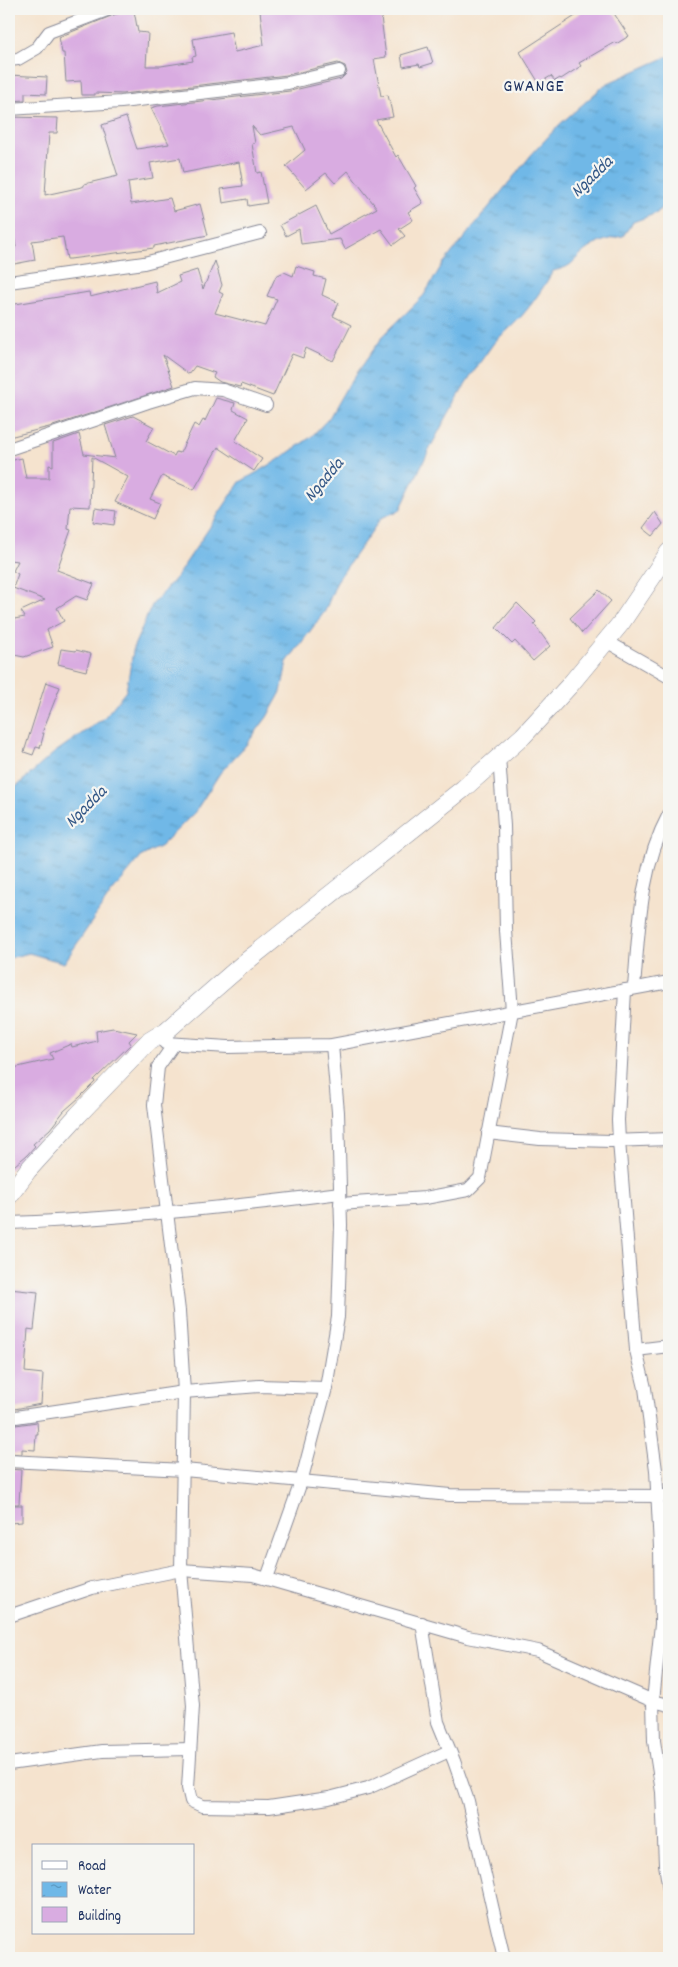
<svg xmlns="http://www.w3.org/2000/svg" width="678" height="1967" font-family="Dekko,sans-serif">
	<defs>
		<pattern id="water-ripples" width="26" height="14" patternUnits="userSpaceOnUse" patternTransform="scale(1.25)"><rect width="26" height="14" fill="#6fb8e7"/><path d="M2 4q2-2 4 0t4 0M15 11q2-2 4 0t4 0" fill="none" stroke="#5a96be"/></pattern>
	</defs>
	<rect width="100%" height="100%" fill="#f6f6f2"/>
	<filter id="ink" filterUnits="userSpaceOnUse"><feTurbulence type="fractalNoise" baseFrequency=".02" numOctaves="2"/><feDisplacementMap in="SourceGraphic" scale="10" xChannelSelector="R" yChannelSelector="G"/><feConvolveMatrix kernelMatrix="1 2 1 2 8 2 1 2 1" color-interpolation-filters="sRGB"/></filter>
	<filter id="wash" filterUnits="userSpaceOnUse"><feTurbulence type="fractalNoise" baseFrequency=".0096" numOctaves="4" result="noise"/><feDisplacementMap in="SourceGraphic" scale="20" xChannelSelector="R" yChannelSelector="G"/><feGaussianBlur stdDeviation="1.12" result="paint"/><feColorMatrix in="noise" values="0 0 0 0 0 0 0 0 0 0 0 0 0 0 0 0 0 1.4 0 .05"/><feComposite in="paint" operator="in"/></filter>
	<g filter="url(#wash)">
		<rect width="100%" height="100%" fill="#f5e3ce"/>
		<path fill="url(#water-ripples)" stroke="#4574a2" d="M669 56V197L657 213 633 222 623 236C610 238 597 242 586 250 570 262 575 266 553 271 542 290 530 308 515 323 508 331 499 336 493 344 455 395 427 453 400 510L381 518 337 581 325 611 287 662 281 692 267 717 246 745 220 773 195 812 161 846 142 856 111 893 64 963 29 953 9 958V793L54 753 104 718 126 691 134 646 152 605 177 576 240 482 275 462 311 437 329 418 345 390 384 335 424 295 442 265 532 154 559 125 606 84Z"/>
		<g id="blocks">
			<g fill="#d9ace1">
				<path d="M276 9H380L386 57 374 59 381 96 388 95 393 117 376 120 396 157 398 155 416 186 414 188 423 203 408 212 413 220 399 229 405 236 393 245 381 229 345 249 340 239 301 244 299 229 286 236 280 225 316 206 329 234 377 208 348 171 335 183 326 173 306 189 286 166 305 150 294 127 260 135 252 126 255 143 252 144 257 173 261 172 267 203 248 206 247 199 223 203 221 189 243 186 239 162 183 173 180 158 150 163 153 178 128 182 131 204 170 198 174 211 200 204 208 235 154 246V248L70 259H67L63 237 32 241 35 260 9 265V249L16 247 9 209V117L58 118 57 133H49L45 195 82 187 84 186V184L118 176 102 125 126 117 137 149 169 144 151 108 158 106 290 91 341 79 347 73 345 66 338 63 287 75 123 94 95 93V95H82L81 81 66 82 64 53H62L59 37 116 14 134 11 138 32 148 33 146 66H161L193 61 192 57 196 56 193 39 231 32 235 52 264 45 260 11Z"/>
				<path d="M586 9H611L629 36 616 44 615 42 579 63 581 66 561 79 560 78 555 81 551 76 539 83 520 52Z"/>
				<path d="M428 47 433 63 420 67 419 64 403 67 401 55Z"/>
				<path d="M9 75 47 77 46 94 25 93V100L9 101Z"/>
				<path d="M215 261 222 285 219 292 223 294 215 313 265 326 277 299 267 296 276 276 284 272 293 276 296 266 315 272 314 276 326 279 322 295 339 303 333 316 351 325 333 361 306 348 303 358 292 354 273 396 241 384 240 387 220 382 213 377 215 373 195 366 189 374 163 355 174 386 53 426 9 437V305L89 292 90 297 155 281 157 293 180 282 178 276 197 270 203 289Z"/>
				<path d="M216 398 235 403 233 410 248 418 235 441 262 459 254 471 218 447 194 490 162 476 150 499 160 503 153 519 115 502 128 477 92 457 90 507 70 506 68 529 71 530 57 570 94 584 87 600 76 596 57 608 64 621 47 630 53 647 24 657 9 654V620L25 617 21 611 45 600 13 588 18 574 13 571 18 561 9 560V461L22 458 26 478H49V465L53 466V443L79 434 84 454 115 458 105 425 133 416 154 427 146 441 174 456 176 452 180 453 194 424 199 427 203 420 205 421Z"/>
				<path d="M95 508 116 511 114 525 93 522Z"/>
				<path d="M655 512 663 524 653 536 643 528Z"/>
				<path d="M599 590 611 601 582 633 570 618Z"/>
				<path d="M517 603 536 622 534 624 550 646 533 661 515 641 512 644 496 628Z"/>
				<path d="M61 649 76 651V650L91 654 86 671 58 664Z"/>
				<path d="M46 682 60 687 42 733H44L40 748 36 747 33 755 24 752Z"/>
				<path d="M113 1028 137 1033 129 1041 131 1044 94 1080 95 1082 80 1097 64 1111 50 1129 33 1144 35 1146 27 1155 9 1170V1069L53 1059 50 1053 71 1044 72 1047 97 1041 96 1031Z"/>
				<path d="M9 1289 38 1292 34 1330 28 1329 25 1372 43 1374 41 1404 9 1410Z"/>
				<path d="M37 1422 38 1434H36L35 1450 22 1449V1454L9 1453V1426Z"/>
				<path d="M9 1469 21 1470 19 1504H9Z"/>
				<path d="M9 1505H22V1522L9 1523Z"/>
			</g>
		</g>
	</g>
	<g filter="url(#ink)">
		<use href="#blocks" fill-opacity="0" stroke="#888996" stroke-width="1"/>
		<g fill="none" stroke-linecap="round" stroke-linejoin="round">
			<defs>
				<g id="street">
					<path d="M9 60 18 59 37 48 49 32 110 9"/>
					<path d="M9 109 121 102 288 83 339 71"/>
					<path d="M9 282 144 263 260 233"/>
					<path d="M9 449 148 402 195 388 223 390 266 405"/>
					<path d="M606 641 669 677"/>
					<path d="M634 988C639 928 640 868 669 814"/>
					<path d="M625 990 618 1120 619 1141 636 1350 645 1388 656 1470 660 1547 661 1624 653 1701 654 1741 662 1792 665 1864 669 1890"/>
					<path d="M165 1043 228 1047 332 1045 669 982"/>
					<path d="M174 1044 158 1067 154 1105 179 1311 184 1392 181 1570 193 1706 188 1788 191 1801 202 1806 269 1807 329 1798 368 1788 449 1751"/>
					<path d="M488 1133 540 1139 611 1141 669 1139"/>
					<path d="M340 1204 425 1198 468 1190 480 1178 512 1011 506 931 504 826 499 757"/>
					<path d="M9 1223C120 1219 230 1207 340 1193"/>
					<path d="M636 1350 669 1346"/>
					<path d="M9 1418 184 1392 259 1386 326 1388"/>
					<path d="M9 1461 184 1470 450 1495 669 1496"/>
					<path d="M267 1578 301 1482 326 1388 338 1317 341 1225 338 1112 332 1045"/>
					<path d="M9 1616 92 1588 181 1570 253 1575 468 1637 538 1651 653 1701 669 1705"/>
					<path d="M422 1623 438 1722 454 1761 468 1801 504 1958"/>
					<path d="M9 1764 102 1751 190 1749"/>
				</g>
				<path id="secondary" d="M9 1196 28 1170 78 1115 148 1042 166 1031 243 964 463 789 523 736 569 686 621 623 669 552"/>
			</defs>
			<use href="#street" stroke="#888996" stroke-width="14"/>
			<use href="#secondary" stroke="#888996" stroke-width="19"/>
			<use href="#street" stroke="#fff" stroke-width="12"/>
			<use href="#secondary" stroke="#fff" stroke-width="18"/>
		</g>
	</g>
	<g text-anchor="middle" stroke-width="4.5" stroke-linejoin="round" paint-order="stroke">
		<g font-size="18" letter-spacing="1" fill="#1b2f5e" stroke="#f6f6f2">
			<text x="534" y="91">GWANGE</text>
		</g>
		<g font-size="18" font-style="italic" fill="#345887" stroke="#f6f6f2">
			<text transform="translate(591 176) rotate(-44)" y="6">Ngadda</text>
			<text transform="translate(323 479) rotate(-50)" y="6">Ngadda</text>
			<text transform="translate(85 806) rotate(-45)" y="6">Ngadda</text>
		</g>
	</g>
	<rect width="678" height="1967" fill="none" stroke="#f6f6f2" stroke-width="30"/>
	<rect x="32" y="1844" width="162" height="90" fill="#f6f6f2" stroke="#9ea6b7"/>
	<rect x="42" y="1861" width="25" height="8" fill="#ffffff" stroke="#9ea6b7"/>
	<text x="78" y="1870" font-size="15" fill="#1b2f5e">Road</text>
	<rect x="42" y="1882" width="25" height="15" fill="url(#water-ripples)" stroke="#9ea6b7"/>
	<text x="78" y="1894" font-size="15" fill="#1b2f5e">Water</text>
	<rect x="42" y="1907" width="25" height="15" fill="#d9ace1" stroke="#9ea6b7"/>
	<text x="78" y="1920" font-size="15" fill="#1b2f5e">Building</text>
</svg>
